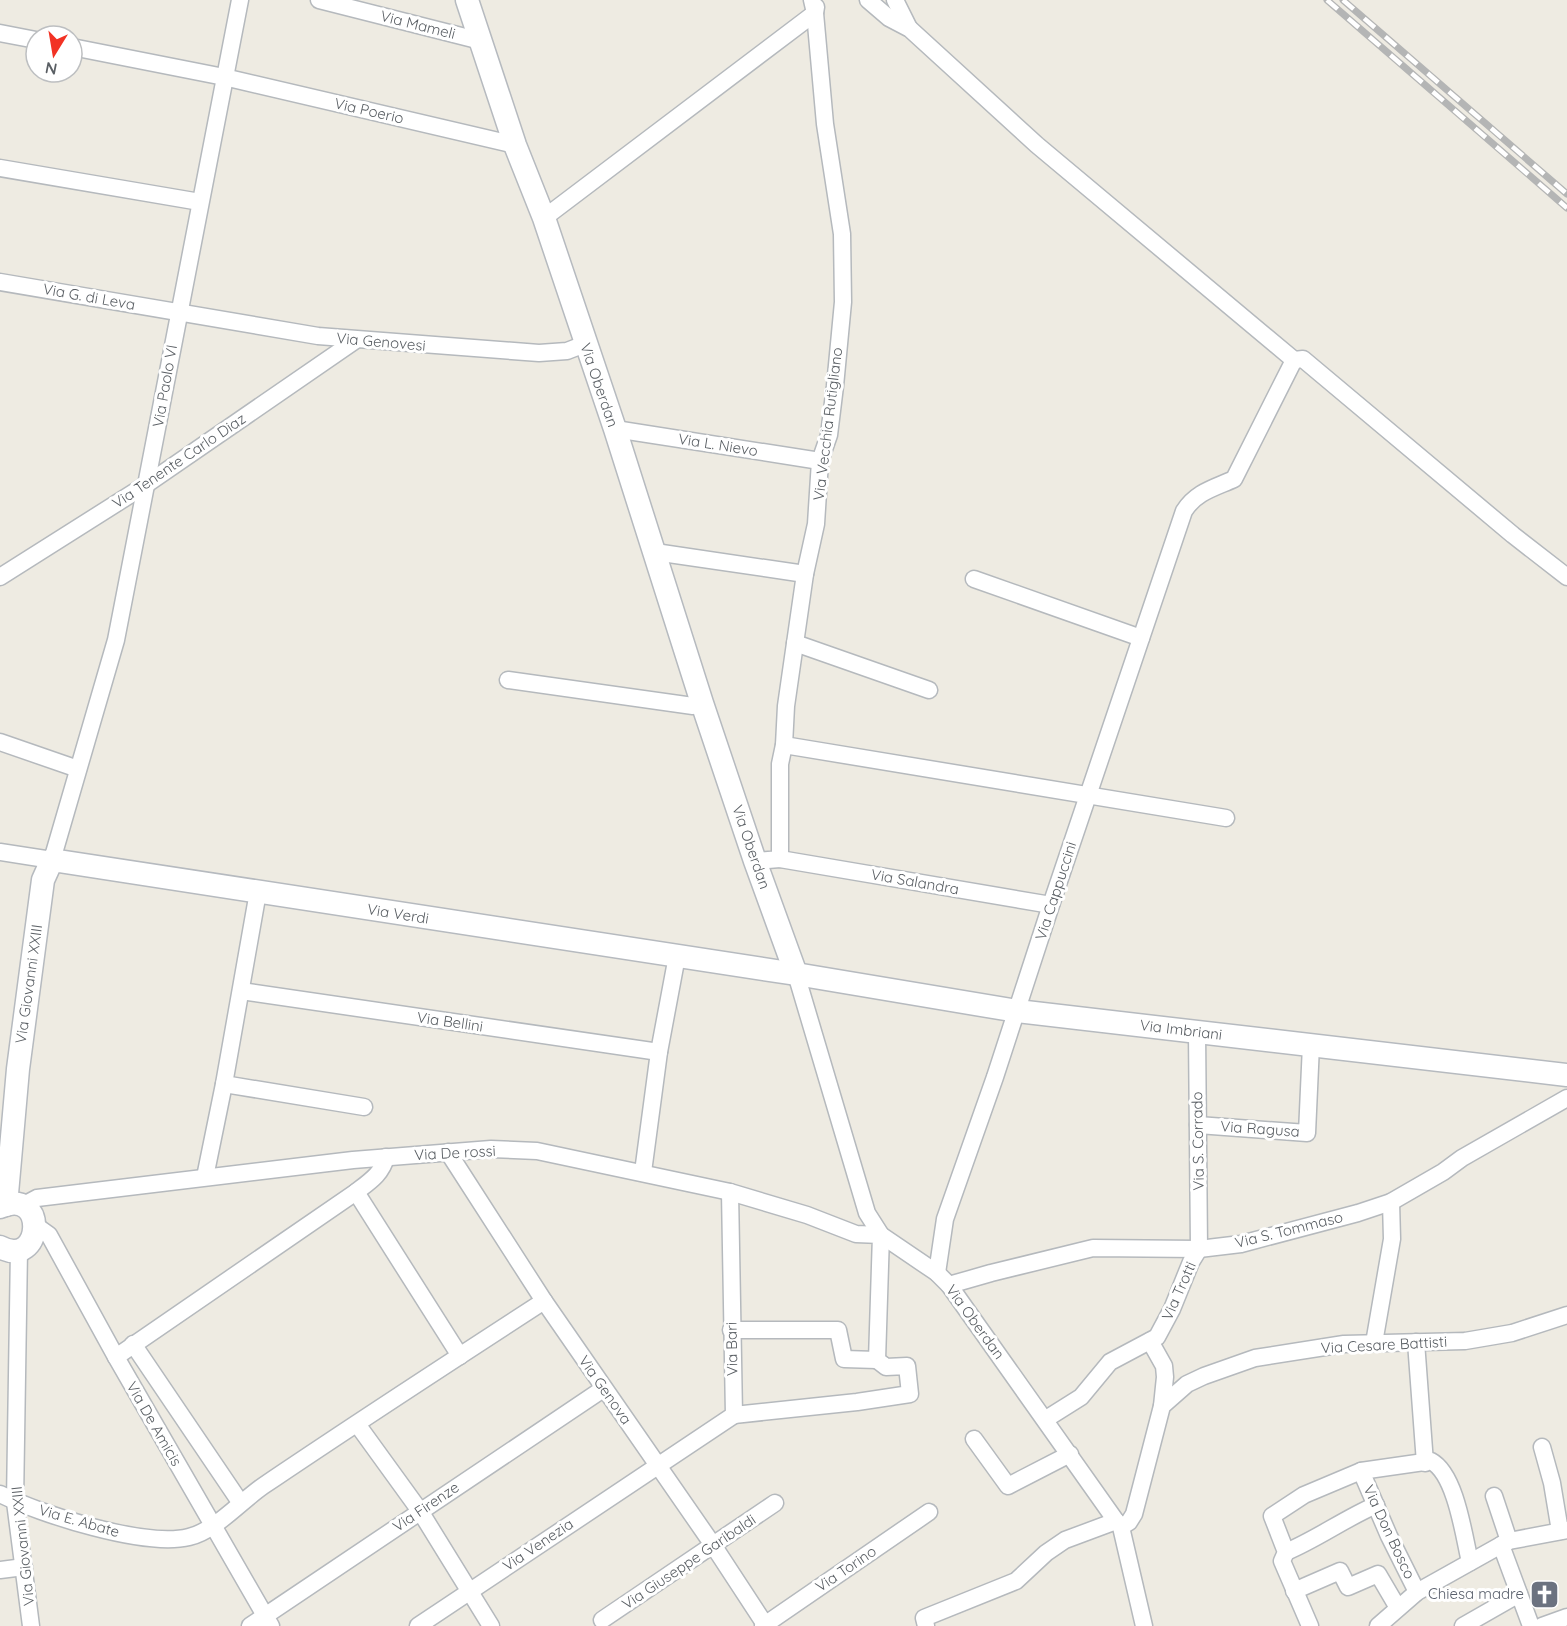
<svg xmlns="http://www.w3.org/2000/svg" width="1567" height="1626" font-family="Quicksand,sans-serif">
	<rect width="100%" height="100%" fill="#eeebe2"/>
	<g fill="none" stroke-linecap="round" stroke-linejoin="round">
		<defs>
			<g id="street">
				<path d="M319 0 481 41"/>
				<path d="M868 0 889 18 910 29 1037 145 1294 360 1303 359 1513 535 1567 577"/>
				<path d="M895 0 909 28"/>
				<path d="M0 33 36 40"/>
				<path d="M72 47 224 77 515 145"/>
				<path d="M0 168 200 202"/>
				<path d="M544 218 815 13 816 7"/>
				<path d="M0 282 318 336 539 353 567 351 585 344"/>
				<path d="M615 429 820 461"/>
				<path d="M655 552 805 574"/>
				<path d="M0 577 147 484 356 340"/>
				<path d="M974 579 1141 638"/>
				<path d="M795 643 929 690"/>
				<path d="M508 680 693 706 702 703"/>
				<path d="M0 742 78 769"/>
				<path d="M784 745 1226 818"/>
				<path d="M0 852 52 860 116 640 240 0"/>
				<path d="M780 859 1051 905"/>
				<path d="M755 861 780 859V764L784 745 786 706 805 574 816 524 820 461 829 435 835 386 843 302 842 234 825 124 815 13 812 0"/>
				<path d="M796 974 867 1213 881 1235 937 1273 949 1285 1116 1521 1121 1527 1144 1626"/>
				<path d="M241 991 659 1052"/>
				<path d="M224 1084 364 1107"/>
				<path d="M1198 1125 1307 1133 1311 1045"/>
				<path d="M448 1152 544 1301 713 1545 766 1626"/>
				<path d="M643 1172 659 1052 677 956"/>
				<path d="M205 1177 224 1084 258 892"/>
				<path d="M356 1192 460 1356"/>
				<path d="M22 1206 37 1198 353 1160 491 1149 537 1151 730 1192 807 1215 856 1234 881 1235 877 1360 886 1367 907 1366 910 1394 857 1402 734 1415"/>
				<path d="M35 1225 49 1235 116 1357 271 1626"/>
				<path d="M19 1249 15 1502 31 1626"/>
				<path d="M937 1273 945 1219 995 1077 1051 905 1184 511C1196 492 1214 488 1234 479L1294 360"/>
				<path d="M949 1285 991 1273 1093 1248 1199 1249 1241 1244 1358 1213 1391 1202 1443 1172 1462 1158 1567 1098"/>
				<path d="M731 1330H838L844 1359 877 1360"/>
				<path d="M1150 1341 1164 1366 1165 1377 1162 1406"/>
				<path d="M1416 1342 1425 1463"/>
				<path d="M1374 1343 1392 1239 1391 1202"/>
				<path d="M133 1344 240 1502"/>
				<path d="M116 1357 356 1192C369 1182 382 1174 386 1157"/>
				<path d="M1046 1419 1081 1397 1110 1362 1157 1337 1172 1309 1191 1262 1199 1249 1197 1032"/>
				<path d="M357 1424 420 1511 491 1626"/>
				<path d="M974 1439 1008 1486 1070 1454"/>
				<path d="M1542 1447 1552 1483 1560 1531"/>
				<path d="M1361 1471 1389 1536 1417 1592"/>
				<path d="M0 1494C40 1514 145 1548 189 1537 215 1531 240 1502 263 1486 356 1423 450 1362 544 1301"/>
				<path d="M1494 1496 1509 1541"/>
				<path d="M1121 1527 1129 1522 1134 1514 1162 1406 1187 1384 1204 1376 1255 1358 1344 1344 1465 1341 1512 1333 1567 1315"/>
				<path d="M1501 1545 1531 1626"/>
				<path d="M1286 1552C1317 1539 1344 1519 1376 1505"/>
				<path d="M0 1570 24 1567"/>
				<path d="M1294 1591 1340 1571 1348 1587 1378 1574 1398 1608"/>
				<path d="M602 1620 775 1503"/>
				<path d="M250 1626 603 1389"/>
				<path d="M418 1626 734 1415 730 1192"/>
				<path d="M763 1626 929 1512"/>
				<path d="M926 1626 924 1618 1016 1581 1046 1553 1065 1540 1116 1521"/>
				<path d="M1310 1626 1282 1561 1286 1552 1272 1516 1304 1495 1361 1471 1431 1461C1456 1474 1464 1537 1470 1562"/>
				<path d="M1378 1626 1417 1592 1501 1545 1509 1541 1567 1530"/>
				<path d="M1463 1626 1519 1594"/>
				<path d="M1542 1626 1567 1617"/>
			</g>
			<g id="secondary">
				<path d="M467 0 515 145 544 218 615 429 702 703 755 861 796 974"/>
				<path d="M0 1204 6 1205 18 1069 43 880 52 860 796 974 1017 1011 1567 1075"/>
				<path d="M0 1207C48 1186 43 1270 0 1247"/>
			</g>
		</defs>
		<use href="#street" stroke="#b5b9bd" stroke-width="19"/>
		<use href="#secondary" stroke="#b6babf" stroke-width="25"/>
		<use href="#street" stroke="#fff" stroke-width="16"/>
		<use href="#secondary" stroke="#fff" stroke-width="22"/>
		<defs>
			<g id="rail">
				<path d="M1327 0 1567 208"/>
				<path d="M1343 0 1567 194"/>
			</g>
		</defs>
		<use href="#rail" stroke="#b4b5b5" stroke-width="7"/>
		<use href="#rail" stroke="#fff" stroke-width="4.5" stroke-dasharray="14" stroke-linecap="butt"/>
	</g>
	<defs>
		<symbol id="church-square" viewBox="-11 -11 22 22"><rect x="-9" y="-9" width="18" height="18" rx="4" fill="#6b7280" stroke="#fff"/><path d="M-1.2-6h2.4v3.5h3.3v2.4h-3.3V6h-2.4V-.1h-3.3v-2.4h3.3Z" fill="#fff"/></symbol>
	</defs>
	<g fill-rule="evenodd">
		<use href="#church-square" x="1528" y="1578" width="33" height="33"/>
	</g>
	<g text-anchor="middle" stroke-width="6" stroke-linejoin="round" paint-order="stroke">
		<g font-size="15" fill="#5a5f64" stroke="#fff">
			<text transform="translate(418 25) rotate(14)" y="5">Via Mameli</text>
			<text transform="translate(369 111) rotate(13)" y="5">Via Poerio</text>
			<text transform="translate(89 297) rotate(10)" y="5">Via G. di Leva</text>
			<text transform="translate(381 342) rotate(5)" y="5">Via Genovesi</text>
			<text transform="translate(599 385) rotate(71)" y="5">Via Oberdan</text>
			<text transform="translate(165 386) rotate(-80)" y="5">Via Paolo VI</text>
			<text transform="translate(828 424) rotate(-83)" y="5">Via Vecchia Rutigliano</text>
			<text transform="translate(718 445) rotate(9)" y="5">Via L. Nievo</text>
			<text transform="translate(179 461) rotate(-34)" y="5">Via Tenente Carlo Diaz</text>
			<text transform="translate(751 847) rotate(71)" y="5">Via Oberdan</text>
			<text transform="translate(915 882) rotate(10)" y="5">Via Salandra</text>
			<text transform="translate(1056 891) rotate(-72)" y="5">Via Cappuccini</text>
			<text transform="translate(398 914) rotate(9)" y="5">Via Verdi</text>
			<text transform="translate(29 984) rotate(-82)" y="5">Via Giovanni XXIII</text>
			<text transform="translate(450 1022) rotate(8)" y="5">Via Bellini</text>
			<text transform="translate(1181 1030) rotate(7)" y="5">Via Imbriani</text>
			<text transform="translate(1260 1129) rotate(4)" y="5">Via Ragusa</text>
			<text transform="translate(1198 1141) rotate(-91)" y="5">Via S. Corrado</text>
			<text transform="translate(455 1153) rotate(-3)" y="5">Via De rossi</text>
			<text transform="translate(1289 1230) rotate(-14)" y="5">Via S. Tommaso</text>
			<text transform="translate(1179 1291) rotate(-66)" y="5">Via Trotti</text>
			<text transform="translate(975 1322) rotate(54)" y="5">Via Oberdan</text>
			<text transform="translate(1384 1345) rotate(-3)" y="5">Via Cesare Battisti</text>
			<text transform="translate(732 1349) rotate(-91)" y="5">Via Bari</text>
			<text transform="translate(605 1390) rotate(55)" y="5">Via Genova</text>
			<text transform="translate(154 1424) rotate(60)" y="5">Via De Amicis</text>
			<text transform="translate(426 1507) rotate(-34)" y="5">Via Firenze</text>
			<text transform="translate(79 1521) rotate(16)" y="5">Via E. Abate</text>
			<text transform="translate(1389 1532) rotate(65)" y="5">Via Don Bosco</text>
			<text transform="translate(538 1545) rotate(-34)" y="5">Via Venezia</text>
			<text transform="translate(23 1546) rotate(-96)" y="5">Via Giovanni XXIII</text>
			<text transform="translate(689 1562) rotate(-34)" y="5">Via Giuseppe Garibaldi</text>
			<text transform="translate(846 1569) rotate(-34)" y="5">Via Torino</text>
		</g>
		<g font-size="15" fill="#5b616d" stroke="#fff" text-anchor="end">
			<text x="1524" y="1599">Chiesa madre</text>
		</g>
	</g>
	<g transform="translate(54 54) rotate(191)"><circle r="28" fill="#ffffff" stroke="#bdbfc1" stroke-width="1.5"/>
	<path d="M0-4.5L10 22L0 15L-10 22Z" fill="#f23224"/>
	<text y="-9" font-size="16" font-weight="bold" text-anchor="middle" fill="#5a5f64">N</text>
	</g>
</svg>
